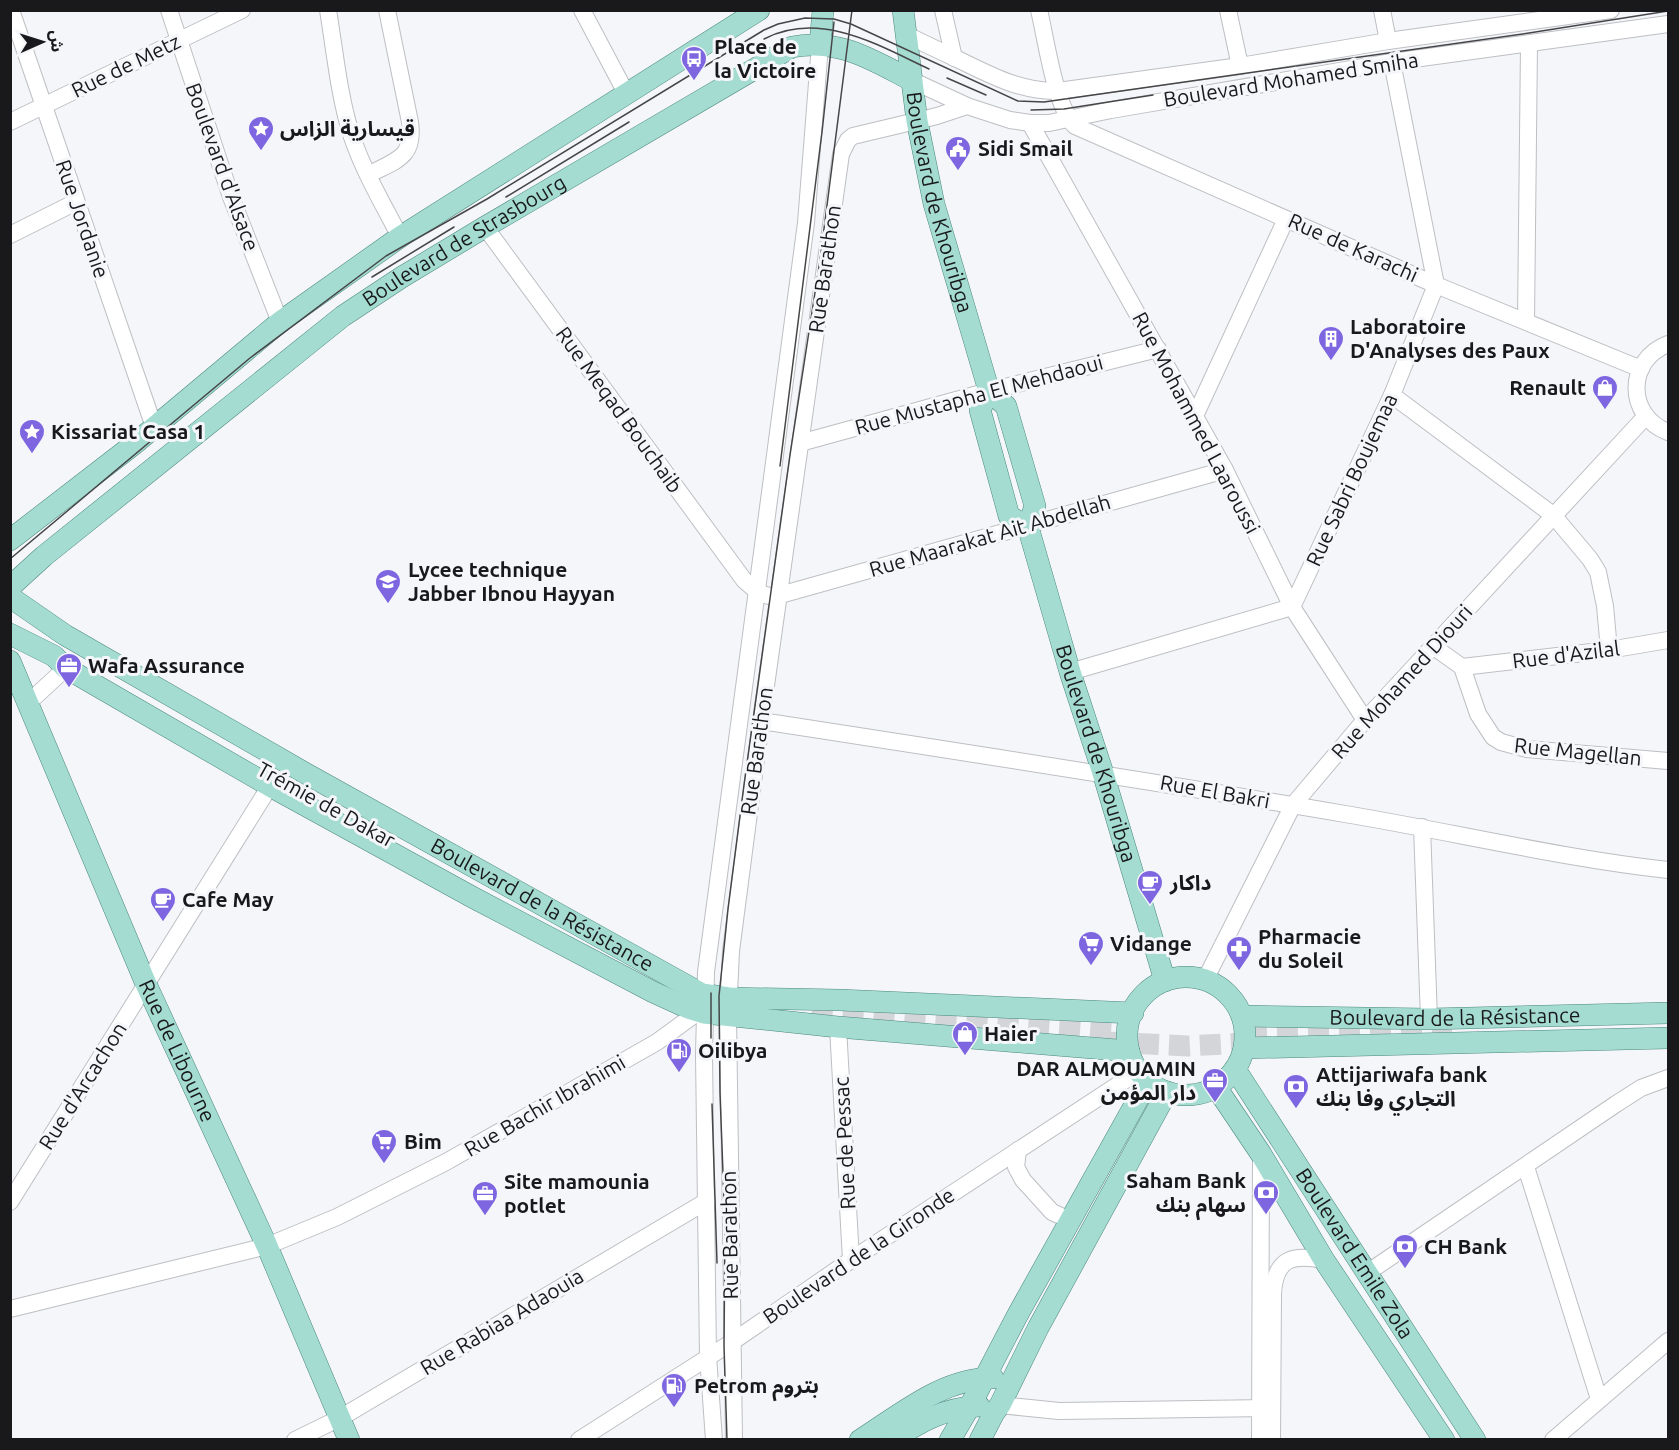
<svg xmlns="http://www.w3.org/2000/svg" width="1679" height="1450" font-family="Ubuntu,'Noto Sans Arabic',sans-serif">
	<rect width="100%" height="100%" fill="#f4f6fa"/>
	<g fill="none" stroke-linecap="round" stroke-linejoin="round">
		<g stroke="#d3d5d9" stroke-width="21" stroke-dasharray="21 10" stroke-linecap="butt">
			<path d="M812 1008 1128 1031"/>
			<path d="M1246 1034 1452 1029"/>
			<path d="M1107 1042 1188 1046 1262 1042"/>
		</g>
		<defs>
			<g id="minor">
				<path d="M11 10 154 427"/>
				<path d="M169 10 231 197 280 322"/>
				<path d="M328 10C335 52 339 97 352 137 364 172 383 204 400 237"/>
				<path d="M582 10 626 93"/>
				<path d="M943 10 954 58"/>
				<path d="M1039 10C1046 39 1055 107 1075 126L1436 285 1641 369"/>
				<path d="M1228 10 1240 66"/>
				<path d="M1382 10 1388 41"/>
				<path d="M907 35C923 43 938 50 953 57 987 73 1019 92 1058 91L1240 66 1388 41 1611 10"/>
				<path d="M911 80 967 106"/>
				<path d="M10 122 242 10"/>
				<path d="M1030 123 1225 470 1292 607 1365 720"/>
				<path d="M368 175C396 160 415 158 410 122L387 10"/>
				<path d="M485 227 744 580C756 591 764 599 780 595L1225 470"/>
				<path d="M10 235 76 202"/>
				<path d="M1526 321 1529 44"/>
				<path d="M1668 344C1626 360 1626 416 1668 432"/>
				<path d="M1392 395 1553 515 1590 559 1598 572 1605 606 1609 650"/>
				<path d="M1195 416 1286 219"/>
				<path d="M800 443 989 391 1158 349"/>
				<path d="M1434 647 1462 667 1478 714 1493 737 1501 742 1527 749 1668 761"/>
				<path d="M1462 667 1609 650 1668 640"/>
				<path d="M1070 672 1292 607 1392 395 1436 285 1392 62"/>
				<path d="M28 703 66 668"/>
				<path d="M761 721C956 751 1151 781 1345 814 1453 832 1560 858 1668 870"/>
				<path d="M1422 827 1429 1019"/>
				<path d="M1205 980 1293 805 1365 720 1646 416"/>
				<path d="M838 1027 851 1260"/>
				<path d="M1018 1150 1016 1167 1023 1180 1052 1212 1063 1217H1072"/>
				<path d="M1526 1167 1599 1399"/>
				<path d="M10 1202 270 786"/>
				<path d="M1367 1273 1616 1104 1641 1088 1668 1078"/>
				<path d="M10 1309 267 1246 337 1217 446 1162 657 1042 698 1012"/>
				<path d="M1000 1405 1059 1411 1269 1408"/>
				<path d="M295 1440 340 1418 707 1201"/>
				<path d="M579 1440 732 1342 851 1260 1139 1071"/>
				<path d="M714 1440 708 1356 704 1055 706 972 806 223 820 45"/>
				<path d="M734 1440 728 1015 731 951 761 721 841 154 848 140 853 136 937 116 967 106 1010 120 1030 123H1049L1111 110 1392 62 1668 24"/>
				<path d="M1260 1440 1261 1154"/>
				<path d="M1272 1440 1273 1294C1275 1257 1294 1254 1324 1260"/>
				<path d="M1553 1440 1668 1341"/>
			</g>
			<g id="major">
				<path id="s1" d="M903 10 917 121 934 204 989 391 1006 406 1035 506 1028 527 1070 672 1103 773 1165 981"/>
				<path d="M820 45 823 10"/>
				<path d="M989 391 980 410 1009 516 1028 527"/>
				<path d="M10 540 133 445 280 322 400 237 759 10"/>
				<path id="s2" d="M10 587 44 556 343 316 402 277 485 227 792 47C839 38 872 60 911 80"/>
				<path id="s3" d="M10 597 65 635 305 773 702 994 729 998 840 1000 1133 1013"/>
				<path d="M10 634 54 656 66 668 270 786 474 898 653 992 688 1008 704 1013 838 1027 1129 1051"/>
				<path id="s4" d="M10 661 146 984 267 1246 349 1440"/>
				<circle cx="1186" cy="1036" r="59"/>
				<path id="s5" d="M1242 1016 1429 1019 1668 1013"/>
				<path d="M1244 1048 1668 1038"/>
				<path id="s6" d="M1235 1069 1475 1440"/>
				<path d="M1216 1087 1261 1154 1324 1260 1444 1440"/>
				<path d="M860 1440C901 1414 943 1378 993 1378"/>
				<path d="M893 1440C921 1421 945 1408 979 1406"/>
				<path d="M950 1440 970 1406 1017 1316 1148 1081"/>
				<path d="M980 1440 994 1413 1000 1405 1038 1328 1167 1092"/>
			</g>
		</defs>
		<use href="#minor" stroke="#bdbfc3" stroke-width="18"/>
		<use href="#major" stroke="#4c887e" stroke-width="22"/>
		<use href="#minor" stroke="#fff" stroke-width="16"/>
		<use href="#major" stroke="#a4dcd1" stroke-width="21"/>
		<g stroke="#464648" stroke-width="1.5">
			<path d="M764 39C820 10 878 45 929 69"/>
			<path d="M947 78 986 95"/>
			<path d="M1031 110 1064 109 1153 95"/>
			<path d="M506 197 629 122"/>
			<path d="M372 277 454 227"/>
			<path d="M780 466 822 132 834 22"/>
			<path d="M10 559 250 358 386 256 487 199 764 30 778 24 805 18 834 19 851 24 1018 101 1044 102 1529 33 1668 11"/>
			<path d="M711 1038V993"/>
			<path d="M712 1104 717 1263"/>
			<path d="M727 1440 724 1346 725 1227 720 1093 719 996 728 909 744 785 790 455 820 260 852 10"/>
		</g>
	</g>
	<defs>
		<symbol id="bus-pin" viewBox="-11 -11 22 30"><path d="M0 17L-7.5 6A9.5 9.5 0 1 1 7.5 6Z" fill="#7e66e1" stroke="#f4f6fa"/><path d="M-5-6H5V4H4V6H2V4H-2V6H-4V4H-5ZM-3.5-4V0h7V-4ZM-3.5 1.2v1.5H-2V1.2ZM2 1.2v1.5H3.5V1.2Z" fill="#fff"/></symbol>
		<symbol id="sight-pin" viewBox="-11 -11 22 30"><path d="M0 17L-7.5 6A9.5 9.5 0 1 1 7.5 6Z" fill="#7e66e1" stroke="#f4f6fa"/><path d="M0-6L1.8-2.2L6-1.7L2.9 1.2L3.7 5.4L0 3.3L-3.7 5.4L-2.9 1.2L-6-1.7L-1.8-2.2Z" fill="#fff"/></symbol>
		<symbol id="civic-pin" viewBox="-11 -11 22 30"><path d="M0 17L-7.5 6A9.5 9.5 0 1 1 7.5 6Z" fill="#7e66e1" stroke="#f4f6fa"/><path d="M-.6-6.5H3V-4.5H.6V-3L4-1V1h2V6H-6V1h2V-1L-.6-3ZM-1.2 2.5V6h2.4V2.5Z" fill="#fff"/></symbol>
		<symbol id="building-pin" viewBox="-11 -11 22 30"><path d="M0 17L-7.5 6A9.5 9.5 0 1 1 7.5 6Z" fill="#7e66e1" stroke="#f4f6fa"/><path d="M-4-6H4V6H1V3H-1V6H-4ZM-2.5-4.3h1.7v1.8h-1.7ZM.8-4.3h1.7v1.8H.8ZM-2.5-1h1.7V.8h-1.7ZM.8-1h1.7V.8H.8Z" fill="#fff"/></symbol>
		<symbol id="shop-pin" viewBox="-11 -11 22 30"><path d="M0 17L-7.5 6A9.5 9.5 0 1 1 7.5 6Z" fill="#7e66e1" stroke="#f4f6fa"/><path d="M-5-2.5h2.3a2.7 3.5 0 0 1 5.4 0H5L5.5 6h-11ZM-1.5-2.5h3a1.5 2.3 0 0 0-3 0Z" fill="#fff"/></symbol>
		<symbol id="university-pin" viewBox="-11 -11 22 30"><path d="M0 17L-7.5 6A9.5 9.5 0 1 1 7.5 6Z" fill="#7e66e1" stroke="#f4f6fa"/><path d="M0-5L7-2L0 1L-7-2ZM-4 1L0 2.5L4 1V4Q0 6-4 4Z" fill="#fff"/></symbol>
		<symbol id="office-pin" viewBox="-11 -11 22 30"><path d="M0 17L-7.5 6A9.5 9.5 0 1 1 7.5 6Z" fill="#7e66e1" stroke="#f4f6fa"/><path d="M-6-3h4V-5.5h4V-3h4V5H-6ZM-1-4.5V-3h2v-1.5ZM-6 0V1H6V0Z" fill="#fff"/></symbol>
		<symbol id="cafe-pin" viewBox="-11 -11 22 30"><path d="M0 17L-7.5 6A9.5 9.5 0 1 1 7.5 6Z" fill="#7e66e1" stroke="#f4f6fa"/><path d="M-5.5-4.5H6V0H3Q3 3.5 0 3.5H-2.5Q-5.5 3.5-5.5 0ZM3-3.2v2h1.7v-2ZM-6 4.5H4V6H-6Z" fill="#fff"/></symbol>
		<symbol id="supermarket-pin" viewBox="-11 -11 22 30"><path d="M0 17L-7.5 6A9.5 9.5 0 1 1 7.5 6Z" fill="#7e66e1" stroke="#f4f6fa"/><path d="M-6-5.5h2.5l.6 2H6L4.5 2H-2.5L-4.4-4H-6ZM-1.5 3.2a1.3 1.3 0 1 0 .1 0ZM3 3.2a1.3 1.3 0 1 0 .1 0Z" fill="#fff"/></symbol>
		<symbol id="pharmacy-pin" viewBox="-11 -11 22 30"><path d="M0 17L-7.5 6A9.5 9.5 0 1 1 7.5 6Z" fill="#7e66e1" stroke="#f4f6fa"/><path d="M-2-6h4v4h4v4h-4v4h-4v-4h-4v-4h4Z" fill="#fff"/></symbol>
		<symbol id="fuel-pin" viewBox="-11 -11 22 30"><path d="M0 17L-7.5 6A9.5 9.5 0 1 1 7.5 6Z" fill="#7e66e1" stroke="#f4f6fa"/><path d="M-5.5-6h7V0h2V4h1.3V-2.5L3-4.5l.8-.8L6-3V5H2.5V1h-1V6h-7ZM-4.2-4.7v3.2H.2V-4.7Z" fill="#fff"/></symbol>
		<symbol id="bank-pin" viewBox="-11 -11 22 30"><path d="M0 17L-7.5 6A9.5 9.5 0 1 1 7.5 6Z" fill="#7e66e1" stroke="#f4f6fa"/><path d="M-6-4H6V4H-6ZM0-2.3a2.3 2.3 0 1 0 0 4.6a2.3 2.3 0 1 0 0-4.6Z" fill="#fff"/></symbol>
	</defs>
	<g fill-rule="evenodd">
		<use href="#bus-pin" x="679" y="44" width="30" height="40"/>
		<use href="#sight-pin" x="246" y="114" width="30" height="40"/>
		<use href="#civic-pin" x="943" y="134" width="30" height="40"/>
		<use href="#building-pin" x="1316" y="324" width="30" height="40"/>
		<use href="#shop-pin" x="1590" y="373" width="30" height="40"/>
		<use href="#sight-pin" x="17" y="417" width="30" height="40"/>
		<use href="#university-pin" x="373" y="567" width="30" height="40"/>
		<use href="#office-pin" x="54" y="651" width="30" height="40"/>
		<use href="#cafe-pin" x="1135" y="868" width="30" height="40"/>
		<use href="#cafe-pin" x="148" y="885" width="30" height="40"/>
		<use href="#supermarket-pin" x="1076" y="929" width="30" height="40"/>
		<use href="#pharmacy-pin" x="1224" y="934" width="30" height="40"/>
		<use href="#shop-pin" x="950" y="1019" width="30" height="40"/>
		<use href="#fuel-pin" x="664" y="1036" width="30" height="40"/>
		<use href="#office-pin" x="1200" y="1066" width="30" height="40"/>
		<use href="#bank-pin" x="1281" y="1072" width="30" height="40"/>
		<use href="#supermarket-pin" x="369" y="1127" width="30" height="40"/>
		<use href="#bank-pin" x="1251" y="1178" width="30" height="40"/>
		<use href="#office-pin" x="470" y="1179" width="30" height="40"/>
		<use href="#bank-pin" x="1390" y="1232" width="30" height="40"/>
		<use href="#fuel-pin" x="659" y="1371" width="30" height="40"/>
	</g>
	<g text-anchor="middle" stroke-width="6" stroke-linejoin="round" paint-order="stroke">
		<g font-size="21" font-weight="bold" fill="#19191b" stroke="#f4f6fa" text-anchor="start">
			<text x="714" y="54">Place de<tspan x="714" dy="24">la Victoire</tspan></text>
			<text x="280" y="136">قيسارية الزاس</text>
			<text x="978" y="156">Sidi Smail</text>
			<text x="1350" y="334">Laboratoire<tspan x="1350" dy="24">D'Analyses des Paux</tspan></text>
			<text x="1586" y="395" text-anchor="end">Renault</text>
			<text x="51" y="439">Kissariat Casa 1</text>
			<text x="408" y="577">Lycee technique<tspan x="408" dy="24">Jabber Ibnou Hayyan</tspan></text>
			<text x="88" y="673">Wafa Assurance</text>
			<text x="1170" y="890">داكار</text>
			<text x="182" y="907">Cafe May</text>
			<text x="1258" y="944">Pharmacie<tspan x="1258" dy="24">du Soleil</tspan></text>
			<text x="1110" y="951">Vidange</text>
			<text x="984" y="1041">Haier</text>
			<text x="698" y="1058">Oilibya</text>
			<text x="1196" y="1076" text-anchor="end">DAR ALMOUAMIN<tspan x="1196" dy="24">دار المؤمن</tspan></text>
			<text x="1316" y="1082">Attijariwafa bank<tspan x="1316" dy="24">التجاري وفا بنك</tspan></text>
			<text x="404" y="1149">Bim</text>
			<text x="1246" y="1188" text-anchor="end">Saham Bank<tspan x="1246" dy="24">سهام بنك</tspan></text>
			<text x="504" y="1189">Site mamounia<tspan x="504" dy="24">potlet</tspan></text>
			<text x="1424" y="1254">CH Bank</text>
			<text x="694" y="1393">Petrom بتروم</text>
		</g>
		<g font-size="21" fill="#19191b" stroke="#f4f6fa">
			<text transform="translate(126 66) rotate(-26)" y="7">Rue de Metz</text>
			<text transform="translate(1291 80) rotate(-9)" y="7">Boulevard Mohamed Smiha</text>
			<text transform="translate(222 167) rotate(70)" y="7">Boulevard d'Alsace</text>
			<text dy="7" stroke="none"><textPath href="#s1" startOffset="196">Boulevard de Khouribga</textPath></text>
			<text transform="translate(82 219) rotate(71)" y="7">Rue Jordanie</text>
			<text dy="7" stroke="none"><textPath href="#s2" startOffset="572">Boulevard de Strasbourg</textPath></text>
			<text transform="translate(1353 248) rotate(24)" y="7">Rue de Karachi</text>
			<text transform="translate(825 269) rotate(-82)" y="7">Rue Barathon</text>
			<text transform="translate(979 395) rotate(-15)" y="7">Rue Mustapha El Mehdaoui</text>
			<text transform="translate(619 410) rotate(54)" y="7">Rue Meqad Bouchaib</text>
			<text transform="translate(1196 423) rotate(62)" y="7">Rue Mohammed Laaroussi</text>
			<text transform="translate(1352 480) rotate(-65)" y="7">Rue Sabri Boujemaa</text>
			<text transform="translate(990 536) rotate(-16)" y="7">Rue Maarakat Ait Abdellah</text>
			<text transform="translate(1566 655) rotate(-7)" y="7">Rue d'Azilal</text>
			<text transform="translate(1402 682) rotate(-48)" y="7">Rue Mohamed Diouri</text>
			<text transform="translate(757 751) rotate(-82)" y="7">Rue Barathon</text>
			<text transform="translate(1578 752) rotate(6)" y="7">Rue Magellan</text>
			<text dy="7" stroke="none"><textPath href="#s1" startOffset="777">Boulevard de Khouribga</textPath></text>
			<text transform="translate(1215 792) rotate(10)" y="7">Rue El Bakri</text>
			<text transform="translate(326 805) rotate(29)" y="7">Trémie de Dakar</text>
			<text dy="7" stroke="none"><textPath href="#s3" startOffset="615">Boulevard de la Résistance</textPath></text>
			<text dy="7" stroke="none"><textPath href="#s5" startOffset="213">Boulevard de la Résistance</textPath></text>
			<text dy="7" stroke="none"><textPath href="#s4" startOffset="424">Rue de Libourne</textPath></text>
			<text transform="translate(83 1086) rotate(-58)" y="7">Rue d'Arcachon</text>
			<text transform="translate(545 1106) rotate(-30)" y="7">Rue Bachir Ibrahimi</text>
			<text transform="translate(845 1143) rotate(-93)" y="7">Rue de Pessac</text>
			<text transform="translate(730 1235) rotate(-91)" y="7">Rue Barathon</text>
			<text dy="7" stroke="none"><textPath href="#s6" startOffset="220">Boulevard Emile Zola</textPath></text>
			<text transform="translate(859 1256) rotate(-34)" y="7">Boulevard de la Gironde</text>
			<text transform="translate(502 1322) rotate(-31)" y="7">Rue Rabiaa Adaouia</text>
		</g>
	</g>
	<rect width="1679" height="1450" fill="none" stroke="#19191b" stroke-width="24"/>
	<g transform="translate(42 42) rotate(87)" stroke="#f4f6fa" stroke-width="4.5" paint-order="stroke">
	<path d="M0-4.5L10 22L0 15L-10 22Z" fill="#19191b"/>
	<text y="-9" font-size="16" font-weight="bold" text-anchor="middle" fill="#19191b">ش</text>
	</g>
</svg>
